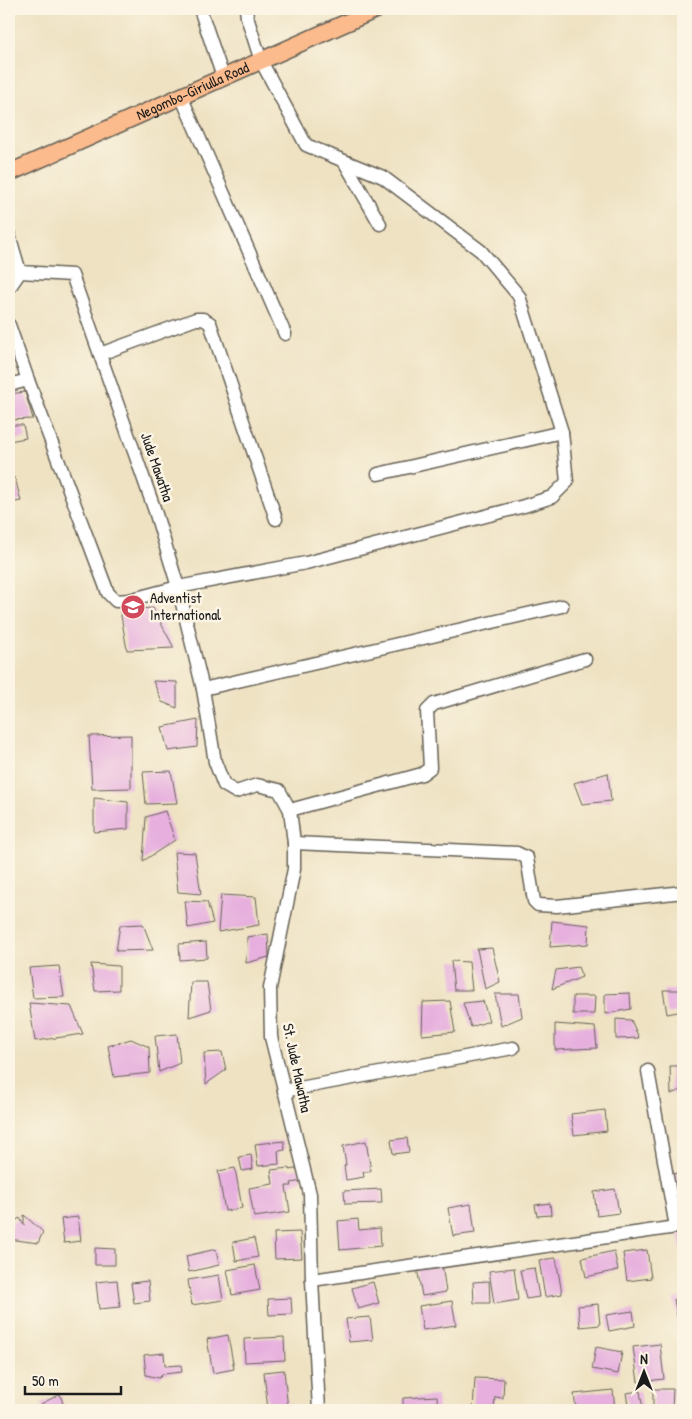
<svg xmlns="http://www.w3.org/2000/svg" width="692" height="1419" font-family="'Patrick Hand',sans-serif">
	<rect width="100%" height="100%" fill="#fcf5e5"/>
	<filter id="ink" filterUnits="userSpaceOnUse"><feTurbulence type="fractalNoise" baseFrequency=".02" numOctaves="2"/><feDisplacementMap in="SourceGraphic" scale="10" xChannelSelector="R" yChannelSelector="G"/><feConvolveMatrix kernelMatrix="1 2 1 2 8 2 1 2 1" color-interpolation-filters="sRGB"/></filter>
	<filter id="wash" filterUnits="userSpaceOnUse"><feTurbulence type="fractalNoise" baseFrequency=".0096" numOctaves="4" result="noise"/><feDisplacementMap in="SourceGraphic" scale="20" xChannelSelector="R" yChannelSelector="G"/><feGaussianBlur stdDeviation="1.12" result="paint"/><feColorMatrix in="noise" values="0 0 0 0 0 0 0 0 0 0 0 0 0 0 0 0 0 1.4 0 .05"/><feComposite in="paint" operator="in"/></filter>
	<g filter="url(#wash)">
		<rect width="100%" height="100%" fill="#eee2c2"/>
		<g id="blocks">
			<g fill="#e6afde">
				<path d="M25 392 33 419 9 420V394Z"/>
				<path d="M9 425H23L26 438 9 441Z"/>
				<path d="M15 478 21 501 9 503V479Z"/>
				<path d="M153 608 174 648 127 650 120 610Z"/>
				<path d="M153 681 177 682V708L162 702Z"/>
				<path d="M198 720 197 747 168 751 162 727Z"/>
				<path d="M131 735V788L92 789 89 736Z"/>
				<path d="M171 771 177 803 146 804 143 772Z"/>
				<path d="M608 773 611 801 582 804 574 783Z"/>
				<path d="M94 798 128 802V829L94 832Z"/>
				<path d="M165 811 175 840 143 861 146 817Z"/>
				<path d="M174 852 195 853 201 894 178 892Z"/>
				<path d="M221 895 256 897 259 925 218 932Z"/>
				<path d="M185 901 207 902 213 923 188 928Z"/>
				<path d="M552 921 589 925 588 944 550 947Z"/>
				<path d="M143 924 153 950 116 951 120 925Z"/>
				<path d="M268 934 269 957 246 963 247 937Z"/>
				<path d="M206 942 207 958 180 960 179 944Z"/>
				<path d="M492 948 500 982 485 989 477 949Z"/>
				<path d="M451 961 469 962 472 990H454Z"/>
				<path d="M91 964 119 966V990L95 991Z"/>
				<path d="M59 966 64 997 33 998 29 968Z"/>
				<path d="M578 967 582 977 552 989 556 970Z"/>
				<path d="M191 982H207L211 1010 189 1017Z"/>
				<path d="M663 990H679L683 1011 667 1014Z"/>
				<path d="M630 993 631 1009 605 1014V994Z"/>
				<path d="M495 994H519L522 1017 501 1026Z"/>
				<path d="M573 996H595L594 1014H573Z"/>
				<path d="M450 1001 455 1032 422 1035 423 1002Z"/>
				<path d="M483 1001 489 1021 471 1027 463 1003Z"/>
				<path d="M29 1003 71 1006 83 1034 35 1041Z"/>
				<path d="M616 1019 631 1020 639 1038 616 1039Z"/>
				<path d="M555 1024 595 1027 597 1048 555 1050Z"/>
				<path d="M177 1034 180 1063 159 1072 155 1036Z"/>
				<path d="M131 1039 149 1047 150 1073 114 1077 108 1046Z"/>
				<path d="M222 1052 226 1070 206 1084 204 1053Z"/>
				<path d="M670 1066H683V1089L671 1094Z"/>
				<path d="M605 1110 607 1131 574 1135 571 1114Z"/>
				<path d="M407 1138 409 1152 393 1154 391 1140Z"/>
				<path d="M284 1141 285 1150 278 1151 279 1164 258 1166 255 1144Z"/>
				<path d="M366 1141 371 1171 363 1172 364 1177 346 1180 344 1166 346 1165 343 1146Z"/>
				<path d="M251 1155 253 1169 242 1171 239 1157Z"/>
				<path d="M235 1168 242 1208 225 1211 218 1171Z"/>
				<path d="M289 1168V1170L300 1168 302 1181 291 1183 292 1186H286L290 1212 254 1217 249 1188 273 1184 271 1170Z"/>
				<path d="M681 1172 683 1191 673 1194 669 1175Z"/>
				<path d="M381 1189 382 1203 345 1204 344 1191Z"/>
				<path d="M615 1189 619 1213 597 1216 594 1192Z"/>
				<path d="M550 1203 551 1215 537 1216 535 1205Z"/>
				<path d="M471 1204 475 1233 453 1236 448 1208Z"/>
				<path d="M24 1215 43 1232 38 1243 9 1239 13 1222 20 1218 24 1225Z"/>
				<path d="M78 1217 81 1241 64 1243 61 1219Z"/>
				<path d="M358 1219 359 1230 380 1228 381 1246 340 1250 338 1221Z"/>
				<path d="M300 1232 302 1258 275 1259 274 1233Z"/>
				<path d="M679 1234H683V1262H682Z"/>
				<path d="M254 1238 258 1257 236 1261 233 1242Z"/>
				<path d="M95 1248 115 1249V1265H95Z"/>
				<path d="M216 1249 219 1265 189 1272 186 1256Z"/>
				<path d="M647 1250 651 1278 627 1281 623 1253Z"/>
				<path d="M614 1251 618 1270 586 1277 582 1258Z"/>
				<path d="M556 1258 562 1294 545 1297 539 1260Z"/>
				<path d="M442 1264 446 1292 422 1296 417 1268Z"/>
				<path d="M255 1265 260 1290 232 1295 227 1270Z"/>
				<path d="M514 1268 518 1300 494 1304 489 1271Z"/>
				<path d="M534 1268 539 1297 526 1299 520 1270Z"/>
				<path d="M219 1275 223 1300 192 1305 188 1280Z"/>
				<path d="M117 1280 120 1307 99 1309 96 1282Z"/>
				<path d="M148 1281 150 1301 134 1303 131 1283Z"/>
				<path d="M489 1281 490 1303H474L473 1282Z"/>
				<path d="M373 1282 379 1303 358 1309 352 1288Z"/>
				<path d="M683 1297V1326L679 1327 674 1299Z"/>
				<path d="M291 1298 292 1314 269 1315 268 1299Z"/>
				<path d="M452 1301 456 1325 423 1330 419 1306Z"/>
				<path d="M598 1304 600 1325 580 1327 578 1306Z"/>
				<path d="M633 1311 635 1326 609 1331 606 1315Z"/>
				<path d="M370 1317 373 1340 349 1342 346 1319Z"/>
				<path d="M228 1335 234 1369 213 1373 207 1339Z"/>
				<path d="M284 1337 285 1360 245 1362 244 1339Z"/>
				<path d="M660 1344 664 1379 638 1382 633 1347Z"/>
				<path d="M596 1347 622 1352 618 1374 592 1369Z"/>
				<path d="M164 1353 165 1366 181 1365 182 1372 163 1374 159 1378 146 1375 144 1355Z"/>
				<path d="M284 1370 288 1410H268L264 1372Z"/>
				<path d="M475 1378 504 1379 503 1398 495 1397 494 1410H473Z"/>
				<path d="M683 1388V1410H680L676 1389Z"/>
				<path d="M653 1389H673L672 1410H653Z"/>
				<path d="M613 1390 615 1410H576L574 1394Z"/>
				<path d="M640 1391 643 1410H629L626 1393Z"/>
				<path d="M60 1394 65 1410H44L41 1404Z"/>
				<path d="M437 1396 438 1410H403V1398Z"/>
			</g>
		</g>
	</g>
	<g filter="url(#ink)">
		<use href="#blocks" fill-opacity="0" stroke="#666156" stroke-width="1"/>
		<g fill="none" stroke-linecap="round" stroke-linejoin="round">
			<defs>
				<g id="minor">
					<path d="M200 9 223 77"/>
					<path d="M246 9 247 17 261 61 306 145 344 161 380 224"/>
					<path d="M181 96 285 334"/>
					<path d="M9 235 20 272 72 275 155 511 178 587 203 689 215 762 224 785 236 792 257 785 279 790 290 810 294 843V869L270 988 271 1037 310 1194 312 1280 319 1410"/>
					<path d="M9 288 20 272"/>
					<path d="M9 325 28 380 108 593 116 601 129 600 178 587 306 563 524 506 552 497 567 482 562 432 519 296 481 251 383 177 344 161"/>
					<path d="M100 354 196 319H203L210 323 276 519"/>
					<path d="M9 385 28 380"/>
					<path d="M378 474 562 432"/>
					<path d="M203 689 562 606"/>
					<path d="M290 810 422 774 430 768 427 711 434 704 585 659"/>
					<path d="M294 843 517 853 527 858 534 901 538 905 557 906 683 892"/>
					<path d="M648 1071 676 1227"/>
					<path d="M284 1091 513 1048"/>
					<path d="M312 1280 683 1226"/>
				</g>
				<g id="major">
					<path id="s1" d="M9 173 377 9"/>
				</g>
			</defs>
			<use href="#minor" stroke="#666156" stroke-width="15"/>
			<use href="#major" stroke="#666156" stroke-width="19"/>
			<use href="#minor" stroke="#fff" stroke-width="12"/>
			<use href="#major" stroke="#fbbb8d" stroke-width="16"/>
		</g>
	</g>
	<defs>
		<symbol id="school-disc" viewBox="-11 -11 22 22"><circle r="9.5" fill="#d1495b" stroke="#fcf5e5"/><path d="M0-5L7-2L0 1L-7-2ZM-4 1L0 2.5L4 1V4Q0 6-4 4Z" fill="#fff"/></symbol>
	</defs>
	<g fill-rule="evenodd">
		<use href="#school-disc" x="119" y="593" width="28" height="28"/>
	</g>
	<g text-anchor="middle" stroke-width="5" stroke-linejoin="round" paint-order="stroke">
		<g font-size="15" fill="#1c1c1c" stroke="#fcf5e5">
			<text dy="5" stroke="none"><textPath href="#s1" startOffset="201">Negombo-Giriulla Road</textPath></text>
			<text transform="translate(157 467) rotate(71)" y="5">Jude Mawatha</text>
			<text transform="translate(297 1068) rotate(78)" y="5">St. Jude Mawatha</text>
		</g>
		<g font-size="15" fill="#1c1c1c" stroke="#fcf5e5" text-anchor="start">
			<text x="150" y="603">Adventist<tspan x="150" dy="17">International</tspan></text>
		</g>
	</g>
	<rect width="692" height="1419" fill="none" stroke="#fcf5e5" stroke-width="30"/>
	<g transform="translate(644 1372)" stroke="#fcf5e5" stroke-width="4" paint-order="stroke">
	<path d="M0-4L9 19L0 12L-9 19Z" fill="#1c1c1c"/>
	<text y="-8" font-size="14" font-weight="bold" text-anchor="middle" fill="#1c1c1c">N</text>
	</g>
	<path d="M25 1386v8h96v-8" fill="none" stroke="#1c1c1c" stroke-width="2.5"/>
	<text x="32" y="1386" font-size="15" fill="#1c1c1c" stroke="#fcf5e5" stroke-width="4" paint-order="stroke">50 m</text>
</svg>
